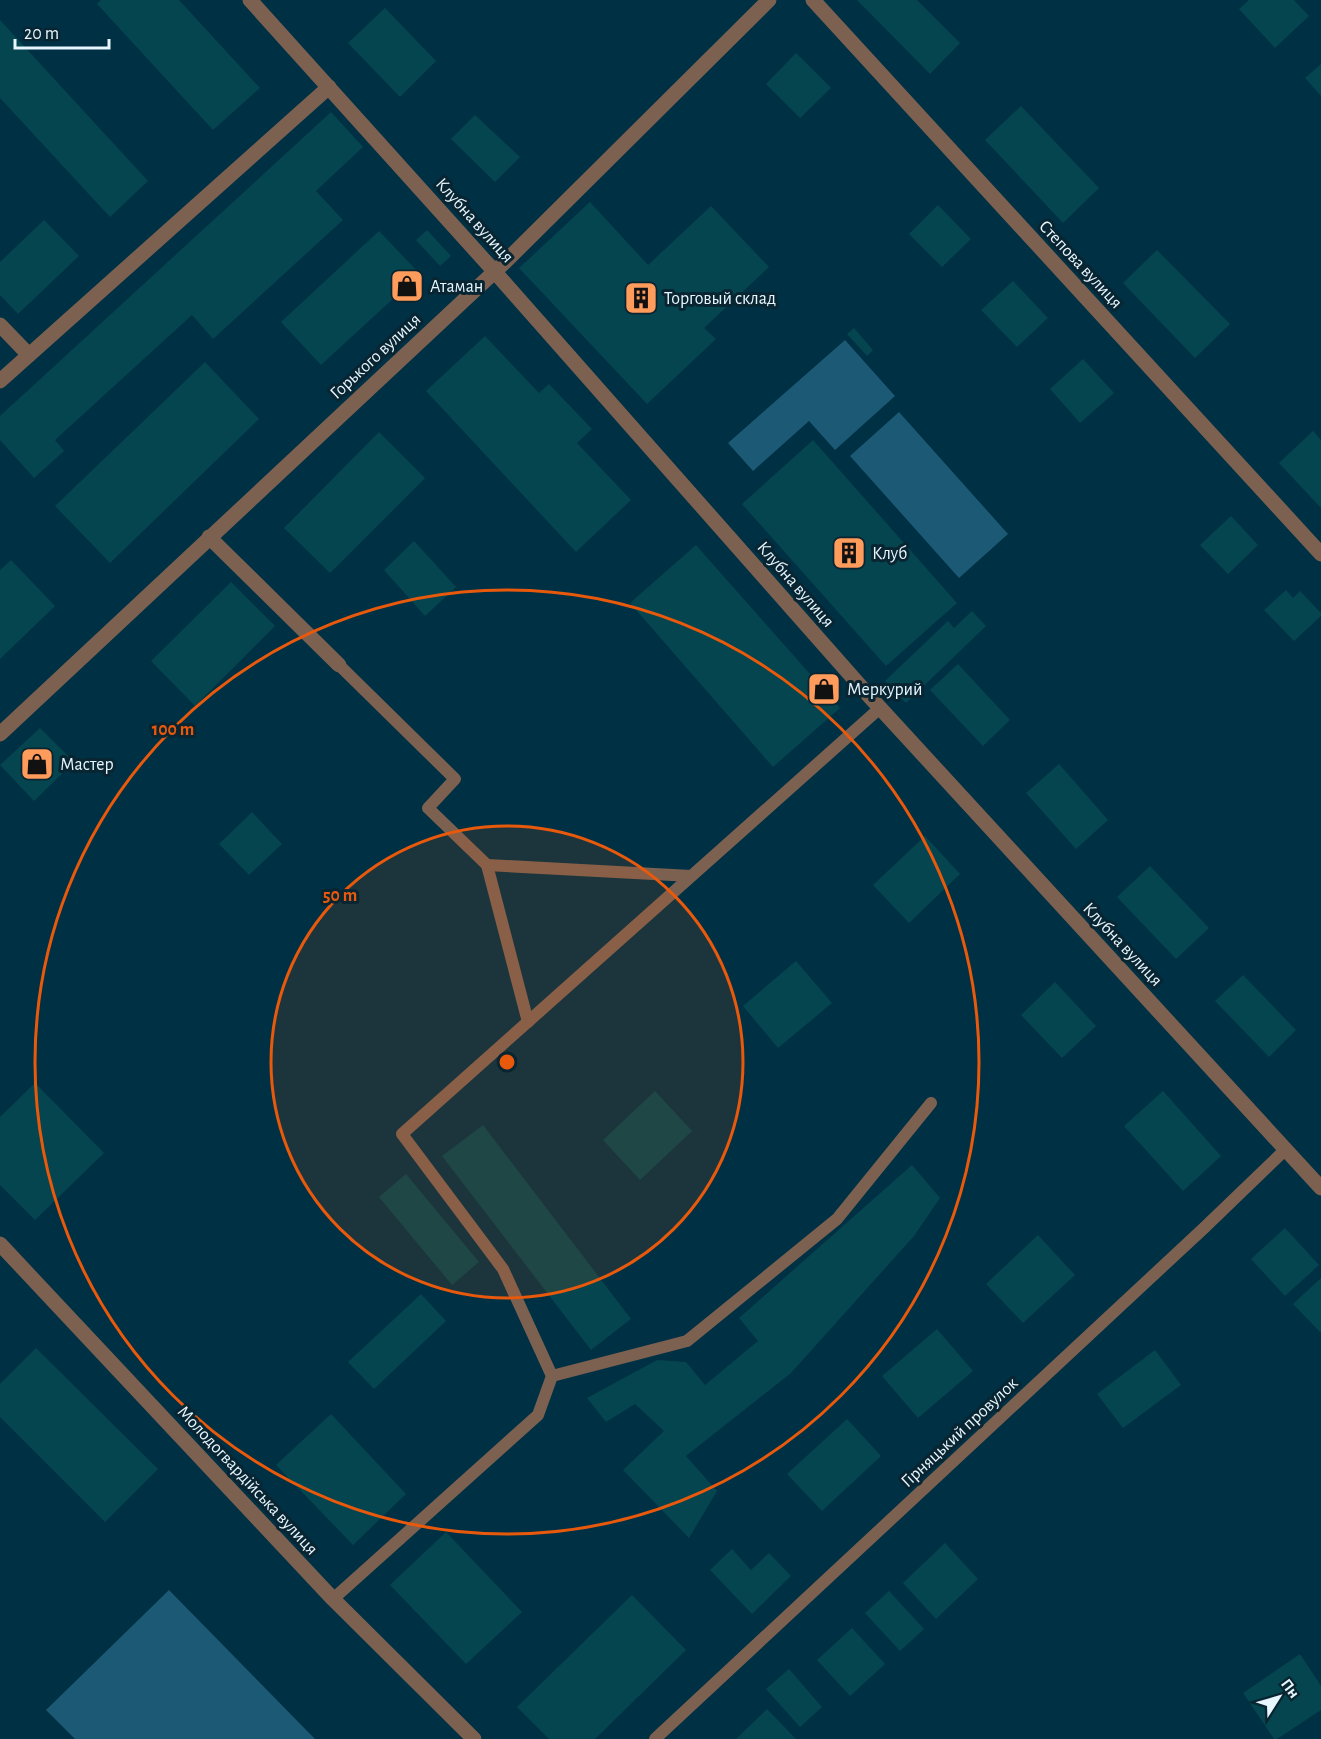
<svg xmlns="http://www.w3.org/2000/svg" width="1321" height="1739" font-family="'Alegreya Sans',sans-serif">
	<rect width="100%" height="100%" fill="#003044"/>
	<g fill="#1b5974">
		<path d="M845 340 895 396 835 450 809 421 753 471 728 443Z"/>
		<path d="M899 412 1008 534 959 578 850 456Z"/>
		<path d="M169 1590 315 1739H75L46 1710Z"/>
	</g>
	<g fill="#04454f">
		<path d="M101 0H179L260 88 213 130 97 4Z"/>
		<path d="M857 0H917L960 43 930 74Z"/>
		<path d="M1249 0H1294L1309 16 1275 48 1239 9Z"/>
		<path d="M385 8 436 61 400 97 348 43Z"/>
		<path d="M0 20 148 181 110 217 0 98Z"/>
		<path d="M796 53 831 88 800 118 766 84Z"/>
		<path d="M1321 64V96L1305 78Z"/>
		<path d="M1021 106 1099 188 1063 223 985 140Z"/>
		<path d="M331 112 363 147 316 191 343 220 213 339 192 315 55 440 64 451 34 478 0 440V416Z"/>
		<path d="M475 115 520 157 495 182 451 139Z"/>
		<path d="M590 202 648 265 711 206 769 267 704 328 716 339 647 404 519 268Z"/>
		<path d="M938 205 971 239 942 267 909 234Z"/>
		<path d="M44 220 79 256 18 314 0 295V262Z"/>
		<path d="M427 230 451 256 440 266 416 240Z"/>
		<path d="M379 231 420 274 321 365 281 322Z"/>
		<path d="M1157 250 1230 324 1195 358 1123 283Z"/>
		<path d="M1013 281 1048 318 1017 347 981 310Z"/>
		<path d="M854 328 873 350 867 356 847 334Z"/>
		<path d="M485 336 539 393 549 384 592 429 577 443 631 500 576 552 426 391Z"/>
		<path d="M1083 359 1114 393 1080 423 1050 389Z"/>
		<path d="M205 362 259 419 110 563 55 506Z"/>
		<path d="M1313 431 1321 440V508L1279 463Z"/>
		<path d="M379 432 425 478 330 573 284 528Z"/>
		<path d="M813 440 957 603 886 666 742 504Z"/>
		<path d="M1231 516 1258 545 1228 574 1200 545Z"/>
		<path d="M414 541 456 587 425 616 384 570Z"/>
		<path d="M696 545 840 708 773 767 630 603Z"/>
		<path d="M11 560 55 606 0 659V570Z"/>
		<path d="M231 582 275 626 195 706 151 661Z"/>
		<path d="M1286 590 1293 598 1300 591 1321 613V616L1294 641 1264 610Z"/>
		<path d="M972 611 986 626 906 703 885 681 948 621 954 628Z"/>
		<path d="M958 664 1010 720 983 746 930 690Z"/>
		<path d="M40 728 74 762 34 801 0 765Z"/>
		<path d="M1059 764 1108 820 1076 849 1026 793Z"/>
		<path d="M252 812 282 844 249 875 219 844Z"/>
		<path d="M925 836 960 874 909 923 873 885Z"/>
		<path d="M1150 866 1209 928 1176 959 1117 897Z"/>
		<path d="M796 961 832 1003 778 1048 743 1006Z"/>
		<path d="M1243 975 1296 1030 1269 1057 1215 1001Z"/>
		<path d="M1055 982 1096 1026 1062 1058 1021 1015Z"/>
		<path d="M35 1083 104 1153 35 1220 0 1185V1117Z"/>
		<path d="M655 1091 692 1131 640 1180 603 1140Z"/>
		<path d="M1163 1091 1221 1156 1183 1191 1124 1126Z"/>
		<path d="M483 1125 631 1319 591 1350 442 1156Z"/>
		<path d="M912 1165 940 1198 914 1236 791 1373 686 1456 717 1491 689 1538 623 1470 664 1431 635 1404 606 1422 587 1398 657 1360 686 1362 705 1385 758 1341 739 1318Z"/>
		<path d="M406 1174 479 1262 452 1285 379 1197Z"/>
		<path d="M1285 1228 1319 1265 1285 1296 1251 1259Z"/>
		<path d="M1038 1235 1075 1275 1023 1323 986 1284Z"/>
		<path d="M1321 1278V1333L1293 1304Z"/>
		<path d="M421 1294 446 1321 374 1389 348 1362Z"/>
		<path d="M937 1329 973 1371 918 1418 882 1376Z"/>
		<path d="M36 1348 158 1469 105 1522 0 1417V1384Z"/>
		<path d="M1155 1350 1181 1385 1123 1428 1097 1394Z"/>
		<path d="M331 1414 406 1494 353 1545 276 1465Z"/>
		<path d="M847 1419 881 1456 822 1511 787 1474Z"/>
		<path d="M446 1532 522 1612 466 1664 390 1585Z"/>
		<path d="M945 1543 978 1579 936 1619 903 1583Z"/>
		<path d="M732 1549 751 1570 769 1553 791 1576 752 1614 710 1570Z"/>
		<path d="M889 1591 924 1629 900 1651 865 1613Z"/>
		<path d="M632 1595 686 1650 595 1739H549L517 1707Z"/>
		<path d="M852 1628 885 1664 850 1696 817 1660Z"/>
		<path d="M1300 1654 1321 1686V1710L1277 1739H1274L1243 1693Z"/>
		<path d="M789 1669 822 1707 800 1727 766 1689Z"/>
		<path d="M767 1709 796 1739H736Z"/>
	</g>
	<g fill="none" stroke-linecap="round" stroke-linejoin="round">
		<g stroke="#7d6150" stroke-width="12">
			<path d="M339 665 455 779 428 808 487 865 528 1022"/>
			<path d="M487 865 691 876"/>
			<path d="M552 1376 503 1269 402 1134 880 708"/>
			<path d="M333 1599 538 1415 552 1376 687 1341 837 1219 931 1103"/>
			<path d="M655 1739 1204 1228 1286 1149"/>
		</g>
		<g stroke="#7d6150" stroke-width="15">
			<path d="M250 0 494 271 870 697 1321 1188"/>
			<path d="M813 0 1321 554"/>
			<path d="M0 325 29 355"/>
			<path d="M0 381 329 87"/>
			<path d="M209 537 339 665"/>
			<path d="M0 734 506 261 769 0"/>
			<path d="M0 1244 333 1599 474 1739"/>
		</g>
	</g>
	<circle cx="507" cy="1062" r="236" fill="#e8590c" fill-opacity=".12"/>
	<g fill="none" stroke="#e8590c" stroke-width="3">
		<circle cx="507" cy="1062" r="236"/>
		<circle cx="507" cy="1062" r="472"/>
	</g>
	<defs>
		<symbol id="shop-square" viewBox="-11 -11 22 22"><rect x="-9" y="-9" width="18" height="18" rx="4" fill="#ff9b5b" stroke="#092531"/><path d="M-5-2.5h2.3a2.7 3.5 0 0 1 5.4 0H5L5.5 6h-11ZM-1.5-2.5h3a1.5 2.3 0 0 0-3 0Z" fill="#111"/></symbol>
		<symbol id="building-square" viewBox="-11 -11 22 22"><rect x="-9" y="-9" width="18" height="18" rx="4" fill="#ff9b5b" stroke="#092531"/><path d="M-4-6H4V6H1V3H-1V6H-4ZM-2.5-4.3h1.7v1.8h-1.7ZM.8-4.3h1.7v1.8H.8ZM-2.5-1h1.7V.8h-1.7ZM.8-1h1.7V.8H.8Z" fill="#111"/></symbol>
	</defs>
	<g fill-rule="evenodd">
		<use href="#shop-square" x="388" y="267" width="38" height="38"/>
		<use href="#building-square" x="622" y="279" width="38" height="38"/>
		<use href="#building-square" x="830" y="534" width="38" height="38"/>
		<use href="#shop-square" x="805" y="670" width="38" height="38"/>
		<use href="#shop-square" x="18" y="745" width="38" height="38"/>
	</g>
	<g text-anchor="middle" stroke-width="6" stroke-linejoin="round" paint-order="stroke">
		<g font-size="18" fill="#e7f6ff" stroke="#092531">
			<text transform="translate(475 220) rotate(48)" y="6">Клубна вулиця</text>
			<text transform="translate(1081 264) rotate(47)" y="6">Степова вулиця</text>
			<text transform="translate(375 356) rotate(-43)" y="6">Горького вулиця</text>
			<text transform="translate(796 584) rotate(49)" y="6">Клубна вулиця</text>
			<text transform="translate(1123 944) rotate(47)" y="6">Клубна вулиця</text>
			<text transform="translate(959 1432) rotate(-43)" y="6">Гірняцький провулок</text>
			<text transform="translate(248 1480) rotate(47)" y="6">Молодогвардійська вулиця</text>
		</g>
		<g font-size="18" fill="#e7f6ff" stroke="#092531" text-anchor="start">
			<text x="430" y="292">Атаман</text>
			<text x="664" y="304">Торговый склад</text>
			<text x="872" y="559">Клуб</text>
			<text x="847" y="695">Меркурий</text>
			<text x="60" y="770">Мастер</text>
		</g>
	</g>
	<circle cx="507" cy="1062" r="9" fill="#e8590c" stroke="#092531" stroke-width="3"/>
	<g font-size="18" text-anchor="middle" font-weight="bold" fill="#e8590c" stroke="#092531" stroke-width="6" stroke-linejoin="round" paint-order="stroke">
		<text x="173" y="735">100 m</text>
		<text x="340" y="901">50 m</text>
	</g>
	<g transform="translate(1279 1697) rotate(53)" stroke="#092531" stroke-width="4.5" paint-order="stroke">
	<path d="M0-4.5L10 22L0 15L-10 22Z" fill="#e7f6ff"/>
	<text y="-9" font-size="16" font-weight="bold" text-anchor="middle" fill="#e7f6ff">Пн</text>
	</g>
	<path d="M15 39v9h94v-9" fill="none" stroke="#e7f6ff" stroke-width="3"/>
	<text x="24" y="39" font-size="18" fill="#e7f6ff" stroke="#092531" stroke-width="4.5" paint-order="stroke">20 m</text>
</svg>
